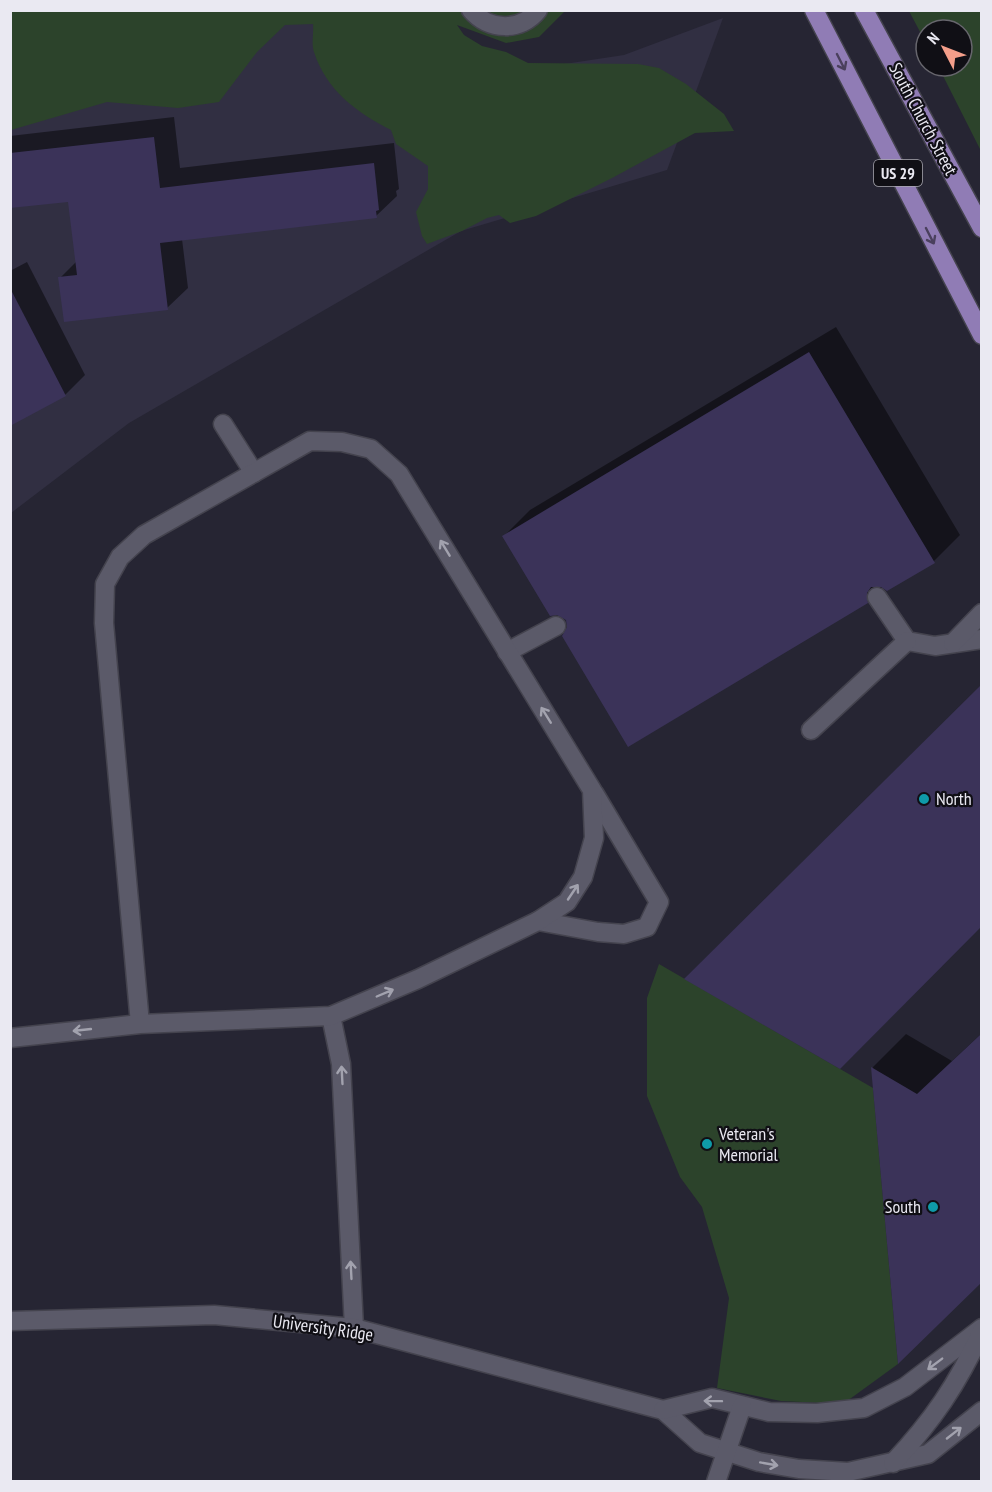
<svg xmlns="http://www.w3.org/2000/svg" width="992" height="1492" font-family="'PT Sans Narrow',sans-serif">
	<rect width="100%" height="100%" fill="#262533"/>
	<path fill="#312f42" d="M55 10 223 11 428 38 518 71 624 55 723 18 667 170 461 231 129 423 11 513 10 12Z"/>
	<g fill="#2c432b">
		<path d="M566 10 539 37 506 43 457 25 464 35 482 46 506 52 528 63 638 64 659 68 686 84 724 114 734 131 695 133 614 177 536 216 510 223 499 215 487 218 462 231 427 244 422 236 416 212 428 189V166L396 144 391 130C357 113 326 90 314 52 311 44 314 32 313 24L285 25 257 52 219 102 178 108 107 102 11 130V11Z"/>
		<path d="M909 11H981V151L938 66H962V30H926V43Z"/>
		<path d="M659 964 873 1088 898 1364 843 1404 781 1401 717 1388 729 1298 702 1207 680 1177 647 1096V998Z"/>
	</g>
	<g fill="#0007">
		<path d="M174 117 180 168 394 143 399 189 396 191 397 196 376 216 182 239 188 288 167 308 60 278 77 261 70 200 10 207V136Z"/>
		<path d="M27 262 85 375 65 395 10 424V271Z"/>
		<path d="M836 327 960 535 934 561 883 586 867 602 569 627 567 619 504 536 530 510Z"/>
		<path d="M982 687V924L839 1067 687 979Z"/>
		<path d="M982 1033V1281L899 1361 873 1067 906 1034 952 1061Z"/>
	</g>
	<g fill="#3b3359">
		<path d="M154 137 160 188 374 163 379 210 376 211 377 218 160 243 168 310 64 322 58 277 77 275 68 202 10 208V153Z"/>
		<path d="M10 288 66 396 10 426Z"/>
		<path d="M809 352 935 563 887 591 881 587H871L867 593 868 603 628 747 562 636 567 627 566 620 557 615 550 616 502 536Z"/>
		<path d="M981 685V927L840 1069 684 979Z"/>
		<path d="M981 1034V1283L898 1364 871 1067 917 1094Z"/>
	</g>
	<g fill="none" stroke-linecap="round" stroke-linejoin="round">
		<defs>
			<g id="minor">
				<path d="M471 10C489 31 521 32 538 10"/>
				<path d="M223 424 254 473"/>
				<path d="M877 597 907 641 935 646 982 639"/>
				<path d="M953 643 982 613"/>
				<path d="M507 652 556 626"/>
				<path d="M811 730 907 641"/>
				<path d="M538 921 598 932 624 934 647 927 659 902 594 793"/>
				<path d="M331 1016 341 1064 354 1328"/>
				<path d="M10 1038 140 1024 331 1016 418 979 538 921 567 902 583 877 594 838 592 790 399 474 371 449 342 442 310 441 144 535 120 557 105 584 104 623 140 1024"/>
				<path d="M10 1321 214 1315 354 1328 663 1410 700 1443 759 1462 799 1469 848 1472 928 1454 982 1411"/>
				<path d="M663 1410 712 1398 769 1412 817 1413 864 1408 905 1387 982 1328"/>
				<path d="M893 1463C933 1420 957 1385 982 1331"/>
				<path d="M716 1482 742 1406"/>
			</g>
			<g id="major">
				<path d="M814 10 982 335"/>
				<path d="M864 10 982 228"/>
			</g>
		</defs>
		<use href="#minor" stroke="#44434e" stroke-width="21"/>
		<use href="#major" stroke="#44434e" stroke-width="21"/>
		<use href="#minor" stroke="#5b5a69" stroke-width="18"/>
		<use href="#major" stroke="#907cb5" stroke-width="18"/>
	</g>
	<defs><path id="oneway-shaft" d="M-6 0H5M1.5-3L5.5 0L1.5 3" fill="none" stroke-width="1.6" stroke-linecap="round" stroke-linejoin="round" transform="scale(1.5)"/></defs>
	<g stroke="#4a405d">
		<use href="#oneway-shaft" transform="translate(841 62) rotate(63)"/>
		<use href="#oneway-shaft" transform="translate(930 236) rotate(63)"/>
	</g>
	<g stroke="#a2a2ae">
		<use href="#oneway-shaft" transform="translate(445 548) rotate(-121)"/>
		<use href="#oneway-shaft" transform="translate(546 715) rotate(-122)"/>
		<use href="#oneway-shaft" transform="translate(573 892) rotate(-56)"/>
		<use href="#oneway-shaft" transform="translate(385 993) rotate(-23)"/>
		<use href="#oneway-shaft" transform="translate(82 1030) rotate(174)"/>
		<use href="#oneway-shaft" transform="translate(342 1075) rotate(-93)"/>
		<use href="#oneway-shaft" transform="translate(351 1270) rotate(-93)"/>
		<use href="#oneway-shaft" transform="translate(935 1364) rotate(143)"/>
		<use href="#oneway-shaft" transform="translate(713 1401) rotate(-179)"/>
		<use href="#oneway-shaft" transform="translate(954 1433) rotate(-38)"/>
		<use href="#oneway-shaft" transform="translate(769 1464) rotate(10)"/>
	</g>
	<g fill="#0f9aa8" stroke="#100f15" stroke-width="2">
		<circle cx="924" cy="799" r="6"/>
		<circle cx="707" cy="1144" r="6"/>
		<circle cx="933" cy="1207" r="6"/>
	</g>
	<g text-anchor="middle" stroke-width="4.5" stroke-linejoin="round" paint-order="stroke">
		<rect fill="#100f15" stroke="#a9a8b0" stroke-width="1.5" x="874" y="160" width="48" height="26" rx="4.5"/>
		<g font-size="16" font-weight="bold" fill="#eae9f2">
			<text x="898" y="179">US 29</text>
		</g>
		<g font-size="18" fill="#eae9f2" stroke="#100f15">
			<text transform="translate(923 119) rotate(62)" y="6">South Church Street</text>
			<text transform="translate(323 1328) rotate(8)" y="6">University Ridge</text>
		</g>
		<g font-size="18" fill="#eae9f2" stroke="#100f15" text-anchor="start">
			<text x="936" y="805">North</text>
			<text x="719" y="1140">Veteran's<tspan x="719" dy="21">Memorial</tspan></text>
			<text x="921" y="1213" text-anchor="end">South</text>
		</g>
	</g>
	<rect width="992" height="1492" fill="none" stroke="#eae9f2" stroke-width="24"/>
	<g transform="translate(944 48) rotate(312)"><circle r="28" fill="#100f15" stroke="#67666d" stroke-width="1.5"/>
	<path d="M0-4.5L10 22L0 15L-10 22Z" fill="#f49e8a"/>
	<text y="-9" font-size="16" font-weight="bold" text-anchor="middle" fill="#eae9f2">N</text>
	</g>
</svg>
